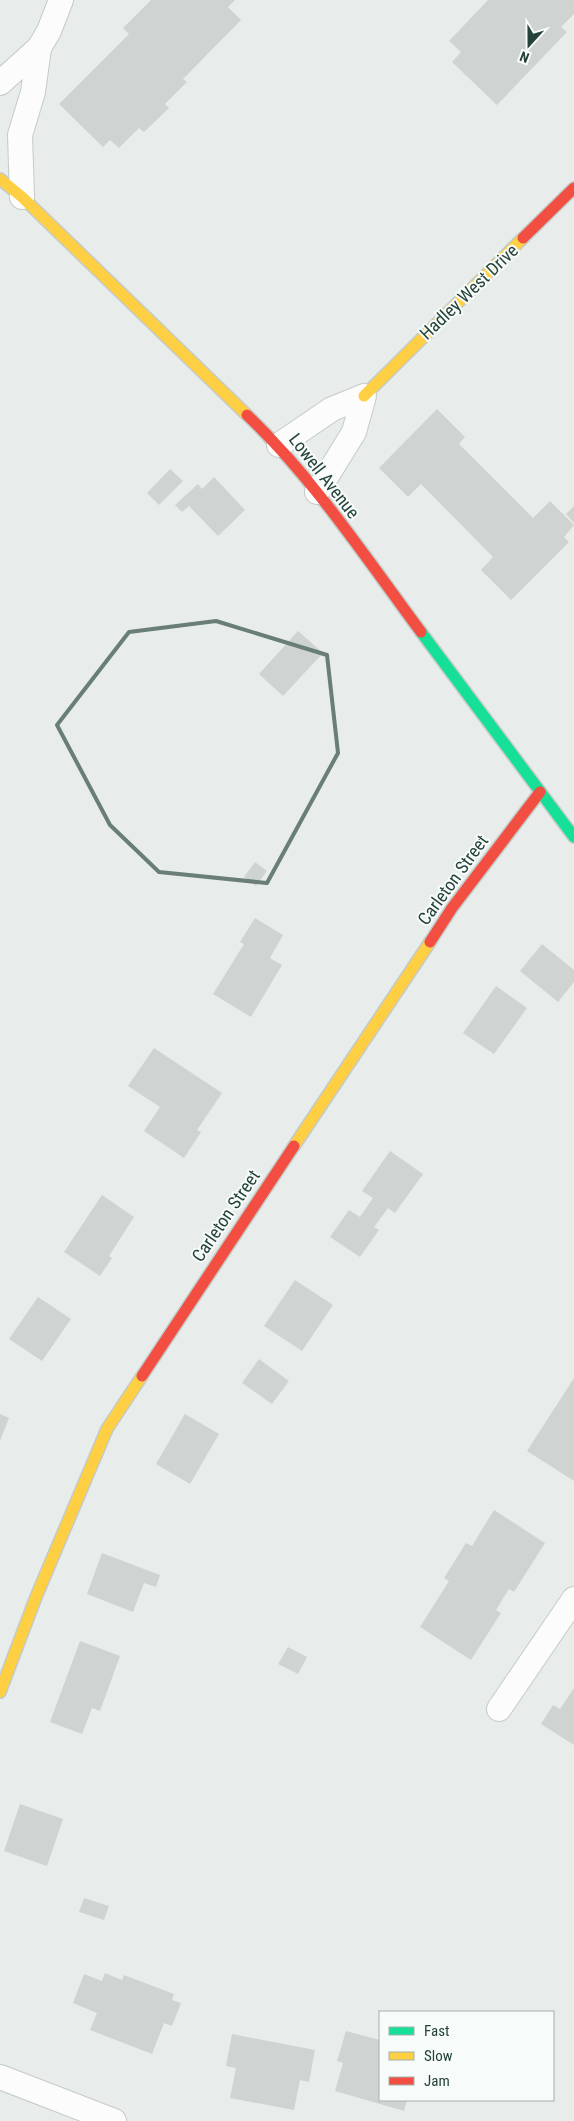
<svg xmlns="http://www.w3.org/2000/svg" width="574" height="2121" font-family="'Roboto Condensed',sans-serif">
	<rect width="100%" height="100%" fill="#e8edeb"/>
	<g fill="#cfd4d2">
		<path d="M151 0H235L228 7 241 20 183 79 187 82 165 104 169 108 144 132 139 128 119 148 110 140 103 147 59 104 129 34 123 28Z"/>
		<path d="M488 0H574V14L561 27 567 32 497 105 452 62 461 52 449 41Z"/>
		<path d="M437 409 465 437 459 444 533 518 550 501 574 525 564 537 569 542 511 600 481 570 493 557 421 484 408 497 379 468Z"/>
		<path d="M170 469 183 481 159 505 147 493Z"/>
		<path d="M214 477 245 510 218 536 189 506 182 512 175 505 198 484 202 489Z"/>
		<path d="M574 506V523L566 514Z"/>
		<path d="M298 631 323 653 283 696 259 674Z"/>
		<path d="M255 862 267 871 256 886 244 877Z"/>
		<path d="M255 918 283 935 270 958 282 965 251 1017 213 994 244 944 240 942Z"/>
		<path d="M542 944 574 970V982L558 1002 520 971Z"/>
		<path d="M496 986 527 1008 494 1054 463 1033Z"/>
		<path d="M154 1048 222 1093 197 1130 201 1132 184 1158 144 1131 160 1107 128 1086Z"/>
		<path d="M390 1151 423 1174 395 1213 388 1208 374 1227 379 1230 360 1257 330 1237 349 1210 360 1217 373 1198 362 1191Z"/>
		<path d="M102 1195 134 1217 109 1256 112 1258 100 1276 64 1252Z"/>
		<path d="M295 1280 333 1305 302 1351 264 1326Z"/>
		<path d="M38 1297 71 1319 42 1361 9 1339Z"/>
		<path d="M259 1359 289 1381 272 1404 242 1383Z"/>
		<path d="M574 1378V1481L527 1451Z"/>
		<path d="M0 1414 9 1418 0 1441Z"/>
		<path d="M185 1414 219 1434 190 1484 156 1464Z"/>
		<path d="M494 1510 545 1543 514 1592 509 1589 496 1610 501 1613 471 1660 420 1627 449 1581 444 1578 466 1543 472 1546Z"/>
		<path d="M102 1553 160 1575 156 1587 144 1583 133 1612 87 1594Z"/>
		<path d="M80 1641 120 1656 100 1711 92 1708 82 1734 50 1722Z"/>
		<path d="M288 1647 307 1657 298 1674 278 1664Z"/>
		<path d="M574 1688V1745L541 1724 553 1705 560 1709Z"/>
		<path d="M20 1804 63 1819 47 1866 4 1851Z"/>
		<path d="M84 1898 109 1906 104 1920 79 1912Z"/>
		<path d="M105 1973 122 1980 124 1975 174 1994 172 2000 181 2003 172 2026 164 2023 152 2054 90 2030 97 2013 73 2003 84 1974 102 1981Z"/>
		<path d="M346 2031 380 2040V2100H407L404 2111 335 2091 343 2063 337 2061Z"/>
		<path d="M232 2034 315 2050 309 2082 300 2080 294 2110 230 2098 236 2068 226 2066Z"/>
	</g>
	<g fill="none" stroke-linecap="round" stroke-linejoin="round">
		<defs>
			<g id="street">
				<path d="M39 48 49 31 61 0"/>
				<path d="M0 83 39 48 33 92 20 135 22 197"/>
				<path d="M279 445 332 409 364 396 354 432 317 492"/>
				<path d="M499 1709 574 1599"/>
				<path d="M0 2077 114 2121"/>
			</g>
			<path id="fast" d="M421 632 574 837"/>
			<g id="slow">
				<path d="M0 179 22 197 247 415"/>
				<path d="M364 396 523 238"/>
				<path d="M294 1146 430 942"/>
				<path d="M0 1692 36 1597 107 1429 142 1376"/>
			</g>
			<g id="jam">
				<path d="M523 238 574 188"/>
				<path d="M247 415C314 479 366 558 421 632"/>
				<path d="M430 942 452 908 540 792"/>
				<path d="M142 1376 294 1146"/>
			</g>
		</defs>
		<use href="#street" stroke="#c5cac8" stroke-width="26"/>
		<use href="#fast" stroke="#c3cbc8" stroke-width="14"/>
		<use href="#slow" stroke="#c3cbc8" stroke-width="14"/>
		<use href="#jam" stroke="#c3cbc8" stroke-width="14"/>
		<use href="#street" stroke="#fcfcfc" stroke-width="24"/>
		<use href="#fast" stroke="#16e098" stroke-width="11"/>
		<use href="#slow" stroke="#ffcf43" stroke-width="11"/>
		<use href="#jam" stroke="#f24e42" stroke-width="11"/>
	</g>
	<path fill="none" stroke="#697e78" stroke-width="4" stroke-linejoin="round" d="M216 621 327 655 338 753 267 883 159 872 110 825 57 725 129 632Z"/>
	<g text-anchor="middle" stroke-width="4" stroke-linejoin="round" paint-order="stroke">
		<g font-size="18" fill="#24423a" stroke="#f7fbf9">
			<text transform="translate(469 292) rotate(-44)" y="6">Hadley West Drive</text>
			<text transform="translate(324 476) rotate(52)" y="6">Lowell Avenue</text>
			<text transform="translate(453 880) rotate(-54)" y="6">Carleton Street</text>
			<text transform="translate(226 1216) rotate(-56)" y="6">Carleton Street</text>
		</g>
	</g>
	<rect x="379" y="2011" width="175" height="90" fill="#f7fbf9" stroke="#a3b1ad"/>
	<rect x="389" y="2027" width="25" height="8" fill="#16e098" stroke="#a3b1ad"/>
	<text x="424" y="2036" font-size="15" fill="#24423a">Fast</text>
	<rect x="389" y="2052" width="25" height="8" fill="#ffcf43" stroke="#a3b1ad"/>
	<text x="424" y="2061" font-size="15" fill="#24423a">Slow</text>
	<rect x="389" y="2077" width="25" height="8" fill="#f24e42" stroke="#a3b1ad"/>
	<text x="424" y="2086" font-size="15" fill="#24423a">Jam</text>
	<g transform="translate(529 45) rotate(201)" stroke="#f7fbf9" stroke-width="4" paint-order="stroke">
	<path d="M0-4L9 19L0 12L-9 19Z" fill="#24423a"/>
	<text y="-8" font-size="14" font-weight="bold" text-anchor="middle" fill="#24423a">N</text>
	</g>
</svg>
